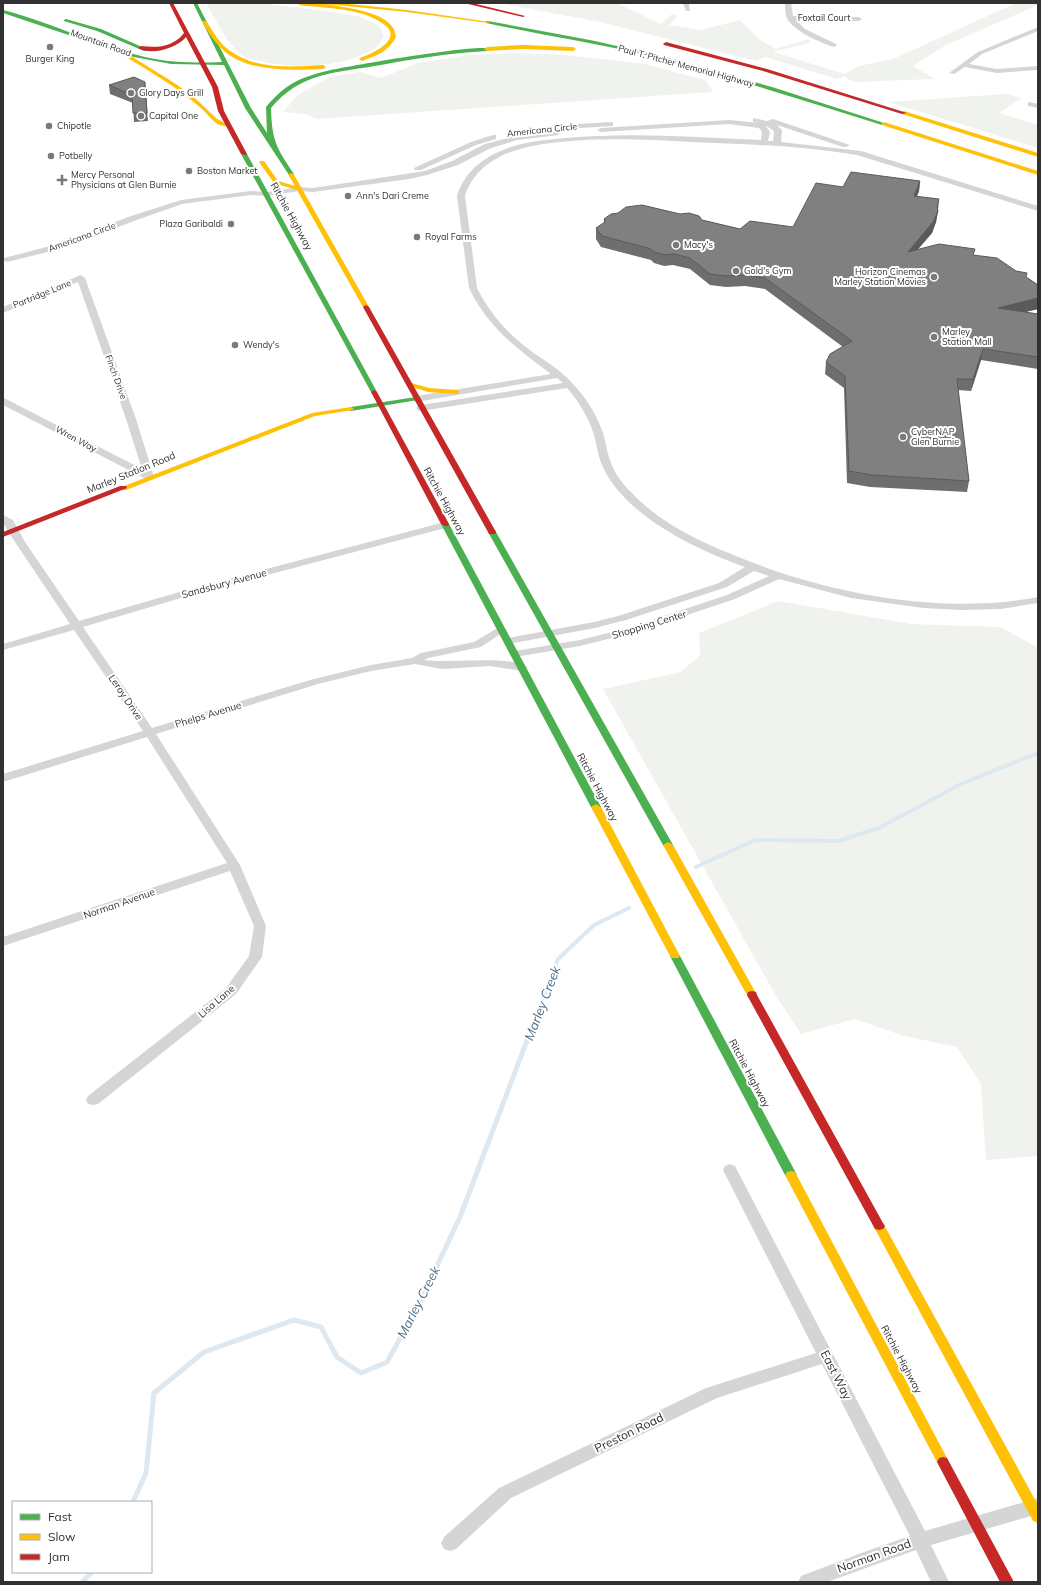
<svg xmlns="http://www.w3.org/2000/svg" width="1041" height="1585" font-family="Mulish,sans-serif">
	<rect width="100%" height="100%" fill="#fff"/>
	<g fill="#f0f3ed">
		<path d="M206 3H256L328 11 361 17 380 26 384 37C381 41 378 46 374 49 342 67 298 70 263 62 258 60 250 60 245 57 226 44 218 23 206 3Z"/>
		<path d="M499 3H617L661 24 672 14 678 16 669 25 701 30 740 20 759 39 776 49 808 39 812 42 773 52 845 74 859 66 893 59 1016 3H1038V5L946 45 913 66 935 79 854 82 846 78V76L837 79 765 57 756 61 600 22Z"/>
		<path d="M513 53 566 55 645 64 705 80 713 92 317 119 305 114 283 112 298 95 329 77 360 72 381 78 418 63 470 55Z"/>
		<path d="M1005 94 1022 98 999 113 1038 125V148L888 102Z"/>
		<path d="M778 601 912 624 1001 627 1038 648V1156L986 1160 981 1084 957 1047 904 1036 854 1019 801 1034 776 996 603 689 681 672 700 655 699 633Z"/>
	</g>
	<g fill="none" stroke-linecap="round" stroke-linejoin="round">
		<g stroke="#dee8f0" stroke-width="4">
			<path d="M696 867 755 840 838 841 879 828 961 784 1038 753"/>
			<path d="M531 1031 558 959 594 925 629 908"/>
		</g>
		<g stroke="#dee8f0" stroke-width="5">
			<path d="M133 1502 146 1473 154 1393 204 1352 294 1320 321 1327 337 1357 361 1373 387 1362 420 1302 460 1217 531 1030"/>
			<path d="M82 1582 92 1572"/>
		</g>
		<g fill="#d5d5d5" fill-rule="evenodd">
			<path d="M683 3H689L690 11H686Z"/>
			<path d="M785 3H791L793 16 859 17 862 19 859 21 796 20 805 29 836 44 837 45 834 47C821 43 793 31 787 18 785 14 785 8 785 3Z"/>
			<path d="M1038 27V31L982 54 969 64 997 69 1038 66V70L997 73 965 67 954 74 949 73 978 52Z"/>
			<path d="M1028 102 1038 104V108L1028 106Z"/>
			<path d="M753 118 767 121 773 119 850 145 846 147H843L777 125 782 130 781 142 861 151 1038 206V211L857 155C802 146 747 144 691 142 639 139 560 135 511 152 489 160 472 174 465 196L477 288C490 314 508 334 531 351 545 361 561 370 572 383 585 396 597 415 603 433 606 443 607 453 611 463 615 474 623 484 631 492 658 521 694 539 731 554 814 589 913 610 1004 602 1015 601 1027 599 1038 597V603L1001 609 960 610 923 608 851 598 779 579 735 599 636 632 580 646 515 657 511 656 509 654 515 651 580 640 628 628 727 595 769 576 754 571 727 587 626 620 595 628 508 644 504 643 503 641 504 639 508 638 594 622 618 616 719 583 745 567C697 550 623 515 602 465 598 456 597 445 594 435 589 418 579 402 567 388L421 411 418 410 416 408 418 406 421 405 563 383 557 378 416 402 411 399 416 396 551 374C517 348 488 328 469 288L457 196C464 173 481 159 503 150 522 142 544 140 565 138 630 132 696 137 761 140L762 132 759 128 729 124 601 132 597 130 601 128 729 120 759 123 753 122ZM765 125 774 131 773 141H768L770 132Z"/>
			<path d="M610 122H613V126L547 130 543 128 547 126Z"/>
			<path d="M556 131H559V135L517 140 491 148 458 165 427 175 409 179 313 192 299 191 267 196 251 195 182 204 134 221 64 248 7 262 3 260 4 258 58 244 128 217 181 200 251 191 267 192 299 187 313 188 425 171 452 161 485 144 516 136Z"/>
			<path d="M493 135H496V139L476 145 421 170H415L414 168 471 142Z"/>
			<path d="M81 275 85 278 136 419 154 477 152 479H146L3 405V398L6 399 142 469 126 419 78 282 3 313V307Z"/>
			<path d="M3 515 13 520 25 542 79 621 183 591 441 523 445 522 450 525 449 527 191 595 83 627 152 728 310 680 371 665 412 658 421 653 474 642 501 626 506 629 505 631 481 647 428 658 424 660C444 664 517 654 528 668L522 671 490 666 442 669 415 664 371 671 318 684 156 734 240 865 266 926 262 957 236 994 98 1104 93 1105 88 1104 86 1100 88 1096 226 988 249 956 254 926 230 871 3 946V937L227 863 147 737 3 782V774L143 731 74 630 3 650V644L70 624 15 542 3 523Z"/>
			<path d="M730 1164 735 1166 737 1170 925 1531 1038 1498V1514L931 1545 949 1582H931L916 1550 827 1582H798L801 1576 864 1552 910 1536 822 1364 717 1398 511 1498 456 1549 450 1551 444 1549 441 1543 444 1537 499 1488 706 1388 816 1353 723 1170 725 1166Z"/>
		</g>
		<g fill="#4caf50" fill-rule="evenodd">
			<path d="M193 3H197L251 108 267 133 266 107C276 95 287 85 301 79 311 75 321 72 331 70 350 66 480 43 490 49L487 51C449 53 412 59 375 66 351 70 326 72 304 82 291 88 280 97 271 108 272 141 276 147 294 174L291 176 289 175 245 108 224 65 171 64 134 57 3 13V10C54 23 102 49 155 59 177 63 199 63 222 62Z"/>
			<path d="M66 19 101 29 149 50 144 51 97 31 64 21V20Z"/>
			<path d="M488 21 595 41 677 60 772 87 887 124 882 125C805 101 728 76 650 56 595 43 541 35 486 23V21Z"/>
			<path d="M244 152 247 154 377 392 376 393H372L371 392 241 154Z"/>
			<path d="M416 397 419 399 418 400 351 411 348 409 351 407Z"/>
			<path d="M442 522H445L449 524 601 807 599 809 596 810 591 807 441 524Z"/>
			<path d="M489 530H495L496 532 673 845 671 847 668 848 663 845 488 532Z"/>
			<path d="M675 953 678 954 680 956 797 1175 795 1178 791 1179 787 1178 785 1175 670 956 672 954Z"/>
		</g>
		<g fill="#ffc107" fill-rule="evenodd">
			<path d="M296 3 325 4 323 3H340L407 10 490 22 488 23 407 12 325 4C342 7 384 11 393 28 395 30 395 34 396 37 389 51 376 56 362 61L359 59 360 58C374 53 406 38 382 23 365 11 340 9 320 7 312 6 302 7 296 3Z"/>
			<path d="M202 21H206C213 31 219 43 229 50 255 70 293 67 323 65L326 67 323 69C292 70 250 73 224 51 215 43 208 32 202 22Z"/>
			<path d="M523 45 573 47 576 49 573 51 523 49 487 51 484 49 487 47Z"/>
			<path d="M119 51H123L176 84 196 99 217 119 227 124V126C215 127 210 116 202 109 177 87 148 70 119 53Z"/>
			<path d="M904 111 1038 153V157L902 114V112Z"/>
			<path d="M884 122 1038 171V175L882 125 881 124Z"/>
			<path d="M260 161H264L278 181 295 186 288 174 293 173 369 307 368 308 363 307 297 190 274 183 259 162Z"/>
			<path d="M408 382 429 388 457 390 460 392 457 394 428 392 406 385V383Z"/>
			<path d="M351 407 354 409 353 410 315 416 126 490H120L119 488 312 413Z"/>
			<path d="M596 804 601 807 680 956 678 958H672L670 956 591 807Z"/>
			<path d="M668 842 673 845 757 995 756 998H748L747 995 663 845Z"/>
			<path d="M791 1171 795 1172 947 1458 949 1462 947 1466 943 1467 939 1466 785 1175 787 1172Z"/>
			<path d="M879 1222 883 1223 1038 1505V1523L1033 1521 875 1229 873 1226 875 1223Z"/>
		</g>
		<g fill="#c62828" fill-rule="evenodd">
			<path d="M169 3H173L218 87 224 111 247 154 246 155 241 154 218 111 212 87 186 37C177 48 152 56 138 48L141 46C158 48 173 47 184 33Z"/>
			<path d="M464 3H472L525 16 523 17Z"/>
			<path d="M666 42 767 69 907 113 902 114 763 71 664 45 663 44Z"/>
			<path d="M366 305 369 307 496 532 495 534H489L488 532 363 307Z"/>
			<path d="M374 390 377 392 449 524 448 526H445L441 524 371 392Z"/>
			<path d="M120 486H126L127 488 3 537V532Z"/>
			<path d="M752 991 756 992 757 995 883 1223 885 1226 883 1229 879 1230 875 1229 747 995 748 992Z"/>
			<path d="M943 1457 947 1458 1014 1582H1000L937 1462 939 1458Z"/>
		</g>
	</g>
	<g fill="#6e6e6e">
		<path d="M109 85 146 90 148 121 134 122 133 103 110 94Z"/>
		<path d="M920 181 919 191 917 196 937 210 938 211 936 222 932 233 918 249 974 255 1026 277 1038 285V309L1025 312 1038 314V369L981 360 971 391 958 390 969 481 967 492 870 487 847 483 844 388 825 374 826 362 843 347 765 289 745 286 726 287 710 285 690 269 673 265 664 266 654 263 651 260 601 247 596 239V228L604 223V219L702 220 740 229 793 227 843 187Z"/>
	</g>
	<g fill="#5a5a5a">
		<path d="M920 181 919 191 913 206 914 196Z"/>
		<path d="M939 199 938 210 935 217 937 207Z"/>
		<path d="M938 211 936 222 932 233 907 262 908 252Z"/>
		<path d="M1038 298V309L997 319 998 308Z"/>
		<path d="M983 349 981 360 971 391 973 379Z"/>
	</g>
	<g fill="#808080" stroke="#5a5a5a">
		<path d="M134 77 145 82 147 113H133L132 95 109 85Z"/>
		<path d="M851 172 920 181 914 196 939 199 937 207 938 211 933 222 908 252 939 244 975 249 973 255 997 258 1016 271 1027 273 1026 277 1038 285V298L998 308 1038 314V357L983 349 973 379H957L969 481 872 475 849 471 845 376 826 362 830 354 852 341 765 278 746 275 726 276 710 274 690 258 674 254 665 255 654 252 651 249 602 236 596 228 605 222 604 219 611 214 618 213 626 207 642 205 680 214 689 213 699 216 702 220 740 229 750 221 793 227 816 183 843 187Z"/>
	</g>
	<g fill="#797979" stroke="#fff" stroke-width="1.5">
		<circle cx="50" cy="47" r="4"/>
		<circle cx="131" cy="93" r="4"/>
		<circle cx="141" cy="116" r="4"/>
		<circle cx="49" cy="126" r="4"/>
		<circle cx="51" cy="156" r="4"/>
		<circle cx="189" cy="171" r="4"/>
		<path d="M60 174h4v4h4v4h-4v4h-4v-4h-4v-4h4z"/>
		<circle cx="348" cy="196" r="4"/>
		<circle cx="231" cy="224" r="4"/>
		<circle cx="417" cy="237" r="4"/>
		<circle cx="676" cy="245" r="4"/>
		<circle cx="736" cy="271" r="4"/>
		<circle cx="934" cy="277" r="4"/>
		<circle cx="934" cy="337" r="4"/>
		<circle cx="235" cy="345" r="4"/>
		<circle cx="903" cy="437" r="4"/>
	</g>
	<g text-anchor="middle" stroke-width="4" stroke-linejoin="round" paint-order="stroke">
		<g font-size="9" fill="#313131" stroke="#fff">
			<text x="824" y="21">Foxtail Court</text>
			<text transform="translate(101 43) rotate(20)" y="3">Mountain Road</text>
			<text transform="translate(686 66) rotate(15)" y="3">Paul T. Pitcher Memorial Highway</text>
			<text transform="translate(542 130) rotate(-6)" y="3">Americana Circle</text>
			<text transform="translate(82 237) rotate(-20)" y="3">Americana Circle</text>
			<text transform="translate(42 294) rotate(-22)" y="3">Partridge Lane</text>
			<text transform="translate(116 377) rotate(70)" y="3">Finch Drive</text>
			<text transform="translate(76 439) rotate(28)" y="3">Wren Way</text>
		</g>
		<g font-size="9" fill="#313131" stroke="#fff" text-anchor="start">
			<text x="50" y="62" text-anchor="middle">Burger King</text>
			<text x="139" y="96">Glory Days Grill</text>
			<text x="149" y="119">Capital One</text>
			<text x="57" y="129">Chipotle</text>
			<text x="59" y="159">Potbelly</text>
			<text x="197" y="174">Boston Market</text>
			<text x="71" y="178">Mercy Personal<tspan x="71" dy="10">Physicians at Glen Burnie</tspan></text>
			<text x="356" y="199">Ann's Dari Creme</text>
			<text x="223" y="227" text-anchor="end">Plaza Garibaldi</text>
			<text x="425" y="240">Royal Farms</text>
			<text x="684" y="248">Macy's</text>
			<text x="744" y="274">Gold's Gym</text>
			<text x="926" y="275" text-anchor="end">Horizon Cinemas<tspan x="926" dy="10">Marley Station Movies</tspan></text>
			<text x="942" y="335">Marley<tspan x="942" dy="10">Station Mall</tspan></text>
			<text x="243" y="348">Wendy's</text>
			<text x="911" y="435">CyberNAP<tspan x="911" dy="10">Glen Burnie</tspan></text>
		</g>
		<g font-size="10" fill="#313131" stroke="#fff">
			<text transform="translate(292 216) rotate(61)" y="4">Ritchie Highway</text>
			<text transform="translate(131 472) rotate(-22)" y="4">Marley Station Road</text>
			<text transform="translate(445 501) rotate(61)" y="4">Ritchie Highway</text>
			<text transform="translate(224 583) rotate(-15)" y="4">Sandsbury Avenue</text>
			<text transform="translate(649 624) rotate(-17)" y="4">Shopping Center</text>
			<text transform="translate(126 697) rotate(56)" y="4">Leroy Drive</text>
			<text transform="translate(208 714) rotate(-17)" y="4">Phelps Avenue</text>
			<text transform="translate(598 787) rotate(62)" y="4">Ritchie Highway</text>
			<text transform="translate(119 903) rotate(-19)" y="4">Norman Avenue</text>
			<text transform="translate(216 1001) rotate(-41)" y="4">Lisa Lane</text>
			<text transform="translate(750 1073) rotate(62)" y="4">Ritchie Highway</text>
			<text transform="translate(902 1359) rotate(62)" y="4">Ritchie Highway</text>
		</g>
		<g font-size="12" fill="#313131" stroke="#fff">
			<text transform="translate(836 1375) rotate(63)" y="4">East Way</text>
			<text transform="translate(629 1433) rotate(-26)" y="4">Preston Road</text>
			<text transform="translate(874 1556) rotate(-20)" y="4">Norman Road</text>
		</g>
		<g font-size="13" font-style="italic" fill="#486d89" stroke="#fff">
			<text transform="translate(542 1003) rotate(-69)" y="5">Marley Creek</text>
			<text transform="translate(418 1302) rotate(-63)" y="5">Marley Creek</text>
		</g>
	</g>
	<rect width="1041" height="1585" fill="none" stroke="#313131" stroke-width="8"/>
	<rect x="12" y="1501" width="140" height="72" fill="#ffffff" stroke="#adadad"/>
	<rect x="20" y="1514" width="20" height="6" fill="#4caf50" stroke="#adadad"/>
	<text x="48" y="1521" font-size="12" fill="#313131">Fast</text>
	<rect x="20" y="1534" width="20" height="6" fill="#ffc107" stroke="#adadad"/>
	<text x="48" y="1541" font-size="12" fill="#313131">Slow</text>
	<rect x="20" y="1554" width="20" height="6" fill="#c62828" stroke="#adadad"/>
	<text x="48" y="1561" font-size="12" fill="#313131">Jam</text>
</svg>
